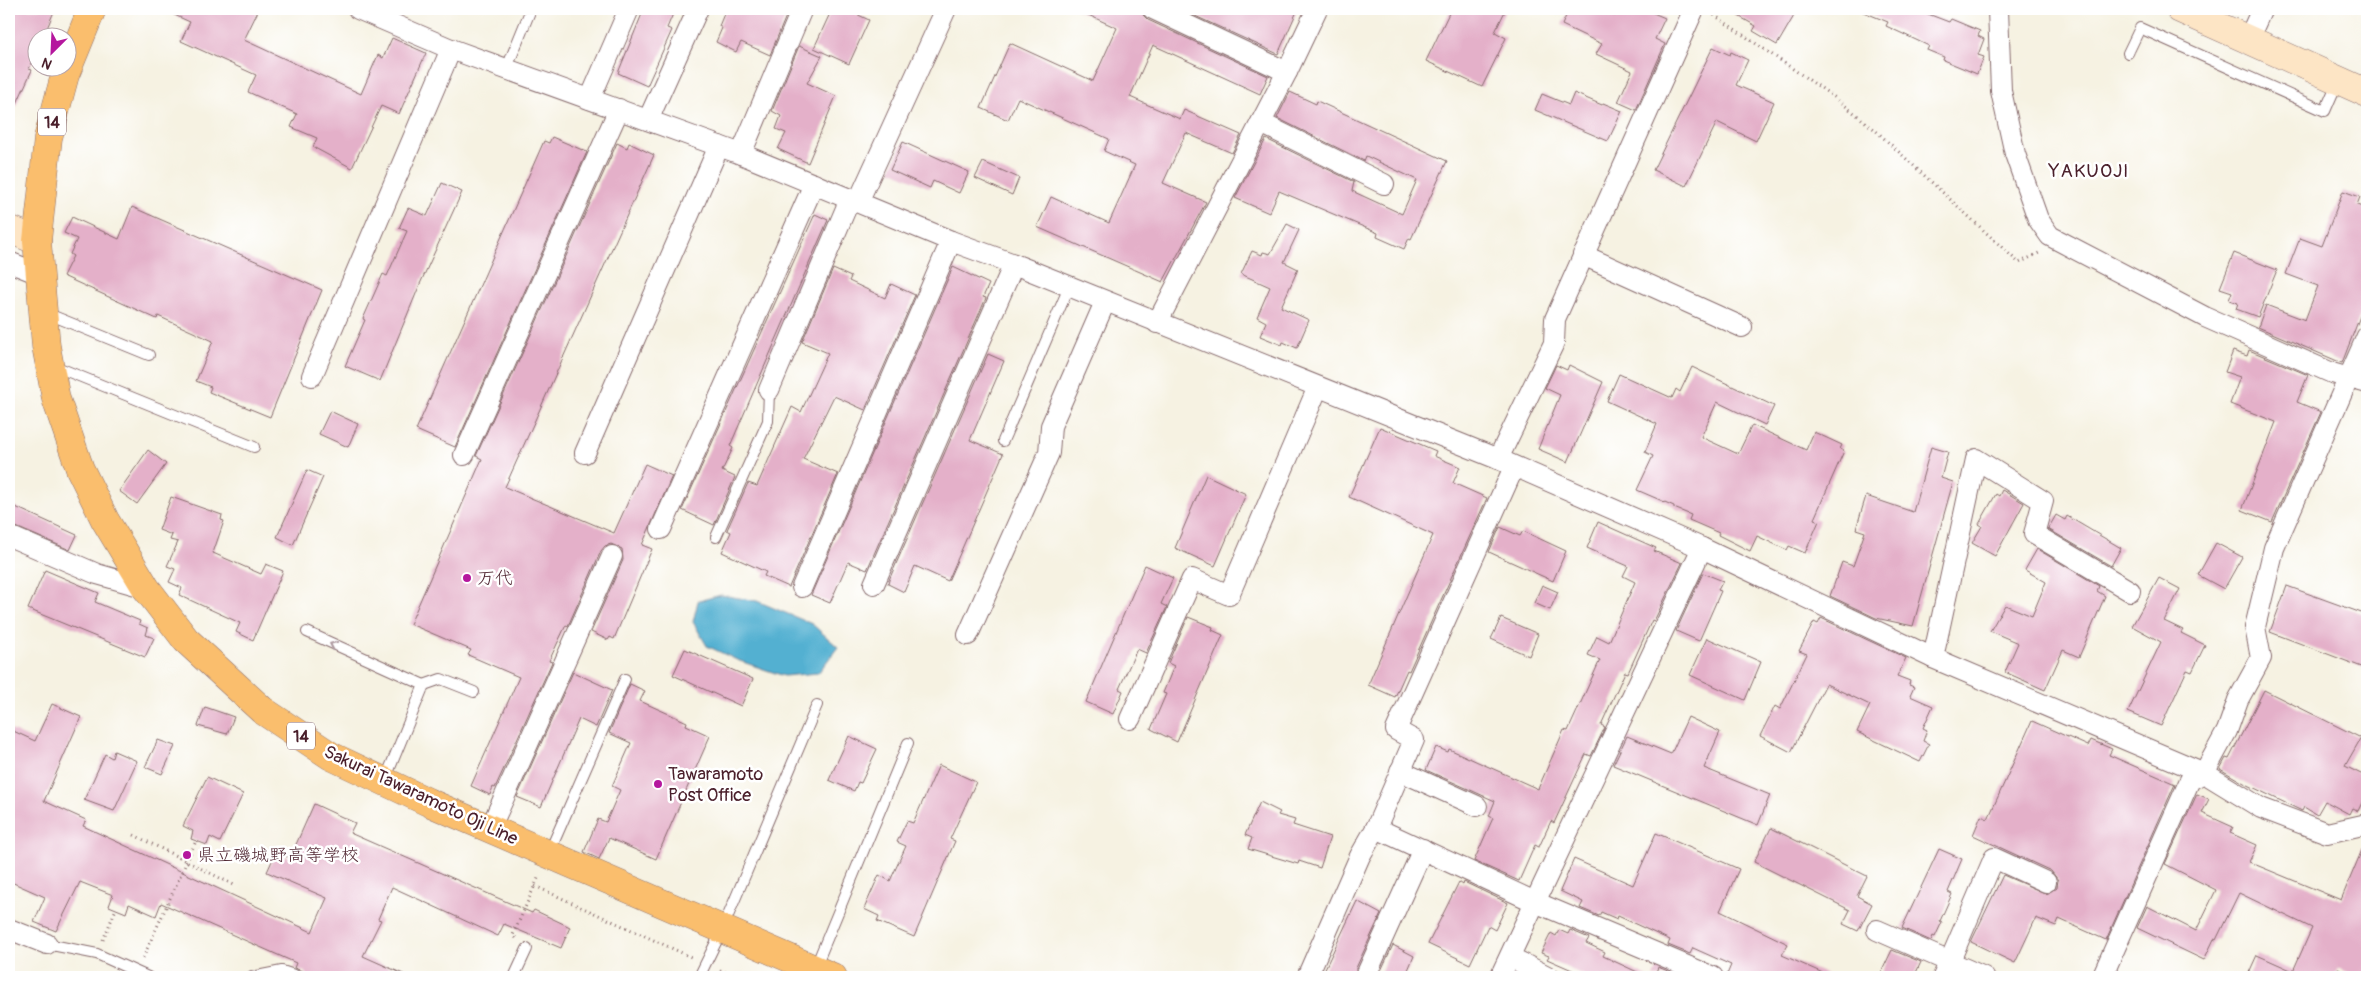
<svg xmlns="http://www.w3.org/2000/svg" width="2376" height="986" font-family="Pangolin,'Klee One',sans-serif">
	<rect width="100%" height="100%" fill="#fff"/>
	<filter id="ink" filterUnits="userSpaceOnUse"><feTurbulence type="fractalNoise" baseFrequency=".02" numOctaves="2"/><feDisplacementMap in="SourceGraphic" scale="10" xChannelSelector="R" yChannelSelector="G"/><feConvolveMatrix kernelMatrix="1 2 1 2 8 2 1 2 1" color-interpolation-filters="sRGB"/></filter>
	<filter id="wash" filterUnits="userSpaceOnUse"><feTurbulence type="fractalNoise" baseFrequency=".0096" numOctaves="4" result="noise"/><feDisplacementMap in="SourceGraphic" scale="20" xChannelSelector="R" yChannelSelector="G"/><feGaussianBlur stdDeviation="1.12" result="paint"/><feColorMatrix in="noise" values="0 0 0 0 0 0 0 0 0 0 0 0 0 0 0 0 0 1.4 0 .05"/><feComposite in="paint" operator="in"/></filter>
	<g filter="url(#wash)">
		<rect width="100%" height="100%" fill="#f6f2e2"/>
		<path fill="#53b0d1" stroke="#4e687e" d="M721 595 757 601 812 624 838 647 818 673 784 676 737 660 707 646 693 622 698 601Z"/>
		<g id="blocks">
			<g fill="#e4b0c9">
				<path d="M9 9H55L43 38H38V49L29 69 32 70 9 121Z"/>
				<path d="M161 9H259L244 40 361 94 378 55 383 58 392 38 426 53 399 114 381 106 352 168 313 147 317 138 291 127 297 114 248 92 256 75 181 41 190 22Z"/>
				<path d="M644 9H675L667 28 672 30 647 86 618 73Z"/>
				<path d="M726 9H789L770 55 741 42 736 52 716 42 722 28 719 26Z"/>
				<path d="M832 9H846L869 20 849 64 814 48Z"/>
				<path d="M1075 9H1141L1143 15 1148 20 1268 76 1260 94 1153 45 1130 97 1180 119 1184 110 1241 135 1232 153 1186 133 1163 183 1206 202 1163 282 1037 227 1051 197 1109 223 1135 165 1104 151 1109 139 1018 98 1008 120 981 108 1010 43 1093 81 1117 28Z"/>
				<path d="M1180 9H1298L1278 54Z"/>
				<path d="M1451 9H1506L1495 32 1506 38 1482 87 1426 61Z"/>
				<path d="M1569 9H1598L1615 16 1619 9H1644L1665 18 1655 39 1665 44 1636 110 1618 102 1632 71 1596 54 1602 44 1562 25Z"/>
				<path d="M1726 9H1798L1777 45 1753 31 1756 26Z"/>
				<path d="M1856 9H1915L1949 22 1951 19 1980 31 1978 36 1984 39 1978 55 1984 57 1977 74 1943 60 1944 57 1927 50 1929 46 1886 26 1888 22Z"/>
				<path d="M799 46 822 56 807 83 836 96 808 163 778 149 786 133 776 129 781 116 772 111Z"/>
				<path d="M1713 47 1730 55 1731 52 1748 60 1736 85 1774 102 1756 141 1717 122 1686 186 1653 170Z"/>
				<path d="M1290 92 1316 104 1317 101 1447 161 1411 239 1409 238 1404 249 1377 237 1378 233 1279 191 1269 213 1235 198 1266 139 1354 182 1352 191 1402 214 1417 180 1366 156 1364 161 1277 118Z"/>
				<path d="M1574 93 1602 105 1603 103 1622 111 1608 141 1535 110 1542 94 1569 105Z"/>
				<path d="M552 137 587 152 455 447 416 430 544 141 549 143Z"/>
				<path d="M903 142 969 172 959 193 933 181 930 188 890 170Z"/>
				<path d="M617 143 627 148 629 143 654 155 505 487 614 533 645 464 672 476 642 545 652 549 614 639 610 637 608 640 591 632 623 560 622 549 611 544 605 546 601 551 568 626 566 625 549 661 552 662 495 788 493 787 490 795 471 786 519 677 468 655 471 650 410 624 482 459 476 456Z"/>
				<path d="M983 162 1019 178 1012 195 975 178Z"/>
				<path d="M442 183 462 192 420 284 380 381 345 366 365 320 363 319 383 274 387 276 407 231 399 228 408 208 427 216Z"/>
				<path d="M2343 191 2360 197 2357 205 2367 209V298L2342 363 2258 327 2266 305 2305 320 2318 286 2286 274 2300 238 2322 246Z"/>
				<path d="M132 207 322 290 270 417 209 392 211 387 196 381 213 341 158 316 157 319 63 276 73 256 70 254 77 239 64 233 72 217 119 239Z"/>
				<path d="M815 214 828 220 730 446 733 448 722 471 735 477 714 525 682 510Z"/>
				<path d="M1287 224 1299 230 1284 262 1298 269 1281 307 1309 320 1297 348 1283 342 1282 345 1260 336 1266 322 1257 317 1270 287 1241 274 1252 251 1262 255 1263 252 1270 254Z"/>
				<path d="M2234 253 2277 270 2258 317 2236 309 2238 303 2229 300 2232 292 2220 288Z"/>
				<path d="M953 267 989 284 983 297 986 298 867 570 848 562 830 603 811 595Z"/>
				<path d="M833 269 851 277 849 281 885 298 891 284 915 295 865 410 834 396 803 459 838 474 789 587 764 576 766 572 722 552 731 532 727 530 748 483 757 486 792 407 801 412 828 353 802 342Z"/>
				<path d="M2249 350 2308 375 2297 402 2321 412 2272 522 2242 510 2276 422 2230 404 2240 377 2225 372 2233 351 2247 356Z"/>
				<path d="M988 354 1004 361 970 440 1003 454 948 581 915 566 904 592 888 584 889 580Z"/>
				<path d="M1556 365 1567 370 1569 365 1603 382 1568 462 1538 449 1560 395 1545 388Z"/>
				<path d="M1692 367 1774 406 1765 425 1717 402 1701 437 1738 454 1752 425 1806 450 1814 432 1842 445 1840 449 1844 451 1814 519 1819 521 1805 553 1789 546 1787 550 1757 536 1750 551 1718 535 1719 533 1689 520 1691 515 1674 508V506L1637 490 1653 456 1645 452 1657 424 1607 401 1619 374 1672 398 1676 389 1680 392Z"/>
				<path d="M330 411 358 424 348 447 319 434Z"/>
				<path d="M1380 427 1436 451 1434 456 1460 467 1453 483 1487 498 1409 671 1407 670 1395 697 1368 685 1433 535 1349 497Z"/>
				<path d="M1931 447 1948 452 1941 478 1953 482 1913 626 1876 618 1830 596 1842 562 1853 566 1865 532 1856 529 1866 496 1913 512Z"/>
				<path d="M148 450 166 464 137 504 119 491Z"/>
				<path d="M307 470 323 477 293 545 277 537Z"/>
				<path d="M1206 475 1246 494 1215 566 1175 548Z"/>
				<path d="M2002 490 2024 503 1995 556 1972 543 1982 526 1979 524 1996 494 1999 496Z"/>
				<path d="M171 497 222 515 221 520 224 521 213 553 261 574 266 564 283 571 253 640 236 632 240 623 179 595 182 588 169 582 175 569 167 566 178 542 170 540 172 535 159 530Z"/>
				<path d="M9 504 77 535 70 550 9 524Z"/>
				<path d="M2056 515 2065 520 2067 516 2121 548 2111 566 2048 529Z"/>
				<path d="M1598 522 1656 548 1654 551 1682 563 1654 621 1652 620 1628 673 1625 672 1601 725 1605 727 1591 756 1586 754 1554 823 1551 821 1539 847 1535 845 1519 881 1474 861 1493 818 1489 816 1495 801 1426 770 1436 747 1448 752 1449 749 1538 789 1564 730 1568 731 1600 660 1588 655 1597 636 1609 642 1635 582 1623 576 1628 566 1587 548Z"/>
				<path d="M1500 527 1520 536 1523 531 1566 551 1553 581 1489 552Z"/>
				<path d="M2216 543 2242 557 2224 589 2198 575Z"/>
				<path d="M2037 549 2099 586 2097 591 2105 596 2079 657 2063 650 2045 690 2005 672 2018 643 1990 631 2005 605 2032 616 2046 582 2025 570Z"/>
				<path d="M1145 565 1173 578 1161 604 1167 607 1146 653 1137 649 1119 689 1123 691 1113 714 1086 702Z"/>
				<path d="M45 570 99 593 95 602 140 621 139 624 148 628 146 635 154 638 145 657 28 609Z"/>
				<path d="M1703 573 1723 581 1718 590 1721 591 1699 641 1676 631Z"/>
				<path d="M2159 578 2180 589 2164 621 2183 630 2181 633 2205 645 2192 672 2187 670 2161 726 2128 712 2161 642 2132 626Z"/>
				<path d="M1542 585 1558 592 1550 610 1534 603Z"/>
				<path d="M2287 586 2367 615V669L2270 632Z"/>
				<path d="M1188 617 1213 627 1212 630 1223 635 1177 742 1151 729 1166 694 1163 693 1174 666 1168 663Z"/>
				<path d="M1501 618 1538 634 1529 656 1491 639Z"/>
				<path d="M1821 618 1906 658 1897 676 1910 681 1909 685 1914 687 1910 696 1933 706 1923 728 1927 730 1923 741 1929 744 1920 762 1857 732 1870 705 1826 684 1791 752 1760 736 1775 706 1780 709 1807 654 1799 651 1814 622 1818 624Z"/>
				<path d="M1707 638 1761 662 1745 700 1690 675Z"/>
				<path d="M685 649 753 679 741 706 673 675Z"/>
				<path d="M573 672 612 690 596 727 579 719 541 807 517 797Z"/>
				<path d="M630 684 645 691 640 701 687 722 686 725 710 736 656 859 609 838 599 859 584 852 598 819 606 822 620 790 612 786 631 743 609 733Z"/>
				<path d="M2264 690 2361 738 2345 766 2367 777V792L2358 811 2352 808 2349 814 2325 801 2317 815 2304 807 2302 811 2244 783 2220 769 2226 758 2229 759Z"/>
				<path d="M52 704 81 717 44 801 86 820 83 826 312 932 327 898 267 872 276 852 290 858 314 804 355 823 350 833 532 913 534 910 570 927 561 948 504 924 498 936 392 887 378 919 381 920 363 956 410 977H307L305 972 294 968 296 963 161 903 156 916 129 904 126 913 109 906 113 895 80 882 56 931 34 922 45 897 9 881V729L35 741Z"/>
				<path d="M205 707 234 717 227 734 198 726Z"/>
				<path d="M1688 717 1720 732 1704 768 1770 795 1758 825 1613 765 1627 736 1671 754Z"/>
				<path d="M2032 721 2088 746 2091 740 2112 749 2109 755 2175 784 2106 940 2059 919 2056 926 2036 918 2015 963 1971 942 2003 875 2047 894 2057 887 2058 880 2051 871 1973 835 1981 816 1988 819Z"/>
				<path d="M849 736 877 749 861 783 858 782 854 791 829 780Z"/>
				<path d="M158 740 175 746 162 774 145 767Z"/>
				<path d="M114 751 137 761 114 811 84 800 105 754 112 758Z"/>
				<path d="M939 765 976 782 950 839 955 841 914 937 877 921 879 916 864 909 879 875 890 881 906 846 897 842 907 821 913 823Z"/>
				<path d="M207 777 243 794 220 842 210 837 207 845 191 839 193 831 183 826Z"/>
				<path d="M2197 794 2209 799 2202 813 2233 827 2230 833 2257 845 2249 862 2341 900 2367 838V977H2359L2338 968 2334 977H2247L2257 955 2293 971 2312 928 2239 893 2216 940 2214 939 2204 960 2137 928 2147 906 2196 931 2216 890 2165 864Z"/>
				<path d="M1260 802 1280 812 1278 815 1295 820 1293 825 1330 837 1320 868 1299 861 1298 864 1248 849 1252 838 1245 835Z"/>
				<path d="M1771 828 1867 876 1857 896 1872 904 1858 931 1843 924 1850 910 1754 862Z"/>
				<path d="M1656 833 1739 869 1720 911 1788 944 1782 955 1832 977H1726L1731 965 1693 948 1690 954 1668 945 1670 940 1618 916 1617 919 1601 912 1599 916 1580 908 1583 902 1560 891 1574 859 1633 885Z"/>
				<path d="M1939 849 1962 859 1948 892 1952 894 1940 921 1942 922 1935 937 1933 936 1931 941 1902 928Z"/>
				<path d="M1459 882 1463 885 1464 882 1508 903 1495 930 1488 926 1470 964 1428 944Z"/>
				<path d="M1357 901 1381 914 1356 968V977H1321Z"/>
				<path d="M1559 930 1568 934 1570 930 1589 938 1586 943 1605 952 1603 956 1648 977H1588L1547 959 1549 956 1541 953 1551 933 1556 936Z"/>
				<path d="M1393 945 1414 956 1405 977H1378Z"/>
				<path d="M1892 950 1921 962 1914 977H1879Z"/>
				<path d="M1658 967 1680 976V977H1654Z"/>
			</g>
		</g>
	</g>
	<g filter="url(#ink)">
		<use href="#blocks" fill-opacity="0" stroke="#86696b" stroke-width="1"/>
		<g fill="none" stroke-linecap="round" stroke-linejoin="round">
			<defs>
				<g id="lane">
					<path d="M2128 53 2140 28 2325 111 2338 81"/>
					<path d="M506 70 531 9"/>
					<path d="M46 313 149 355"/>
					<path d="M52 365 254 447"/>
					<path d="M1003 441 1069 287"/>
					<path d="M716 537 768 421 769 390"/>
					<path d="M307 632 424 685 385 780"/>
					<path d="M424 685 441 679 474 692"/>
					<path d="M549 853 625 679"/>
					<path d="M47 944 97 954 148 977"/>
					<path d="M815 968 908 743"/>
					<path d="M252 977 282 971 300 977"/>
					<path d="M514 977 527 949"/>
					<path d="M699 977 722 930 817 705"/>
				</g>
				<g id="street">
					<path d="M358 9 451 49 741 154 951 241 1014 264 1498 459 1702 548 1933 658 2204 773 2261 808 2327 833 2367 824"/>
					<path d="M1153 9 1287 72 1157 323"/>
					<path d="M1998 9 2001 91 2015 154 2038 219 2050 236 2205 317 2332 373 2367 383"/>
					<path d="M2248 40 2262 9"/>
					<path d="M1287 72 1317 9"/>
					<path d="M590 99 629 9"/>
					<path d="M648 120 698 9"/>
					<path d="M1261 123 1384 184"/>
					<path d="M741 154 802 9"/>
					<path d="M858 202 946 9"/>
					<path d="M1583 255 1742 327"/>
					<path d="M9 262 39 274"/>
					<path d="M312 376 451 49"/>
					<path d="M769 390 850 199"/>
					<path d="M585 453 719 146"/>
					<path d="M464 455 619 109"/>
					<path d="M1498 459 1554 343 1555 319 1694 9"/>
					<path d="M661 529 814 184"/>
					<path d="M9 536 97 574 146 588"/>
					<path d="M874 584 1014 264"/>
					<path d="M802 587 951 241"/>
					<path d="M968 635 1049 453 1051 426 1105 302"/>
					<path d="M1933 658 1976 459 2043 501 2034 534 2130 591"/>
					<path d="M1130 719 1192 579 1229 595 1318 387"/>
					<path d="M1400 771 1477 806"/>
					<path d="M1376 828 1414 740 1396 730 1514 467"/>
					<path d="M490 829 612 556"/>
					<path d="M9 929 47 944"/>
					<path d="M1877 930 1984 977"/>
					<path d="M1510 957 1549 977"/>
					<path d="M1367 973 1423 849"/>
					<path d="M1307 977 1360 856 1376 828 1535 902 1702 548"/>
					<path d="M1500 977 1535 902 1713 977"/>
					<path d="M1943 977 1994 858 2046 882"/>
					<path d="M2102 977 2190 780 2204 773 2227 731 2238 700 2261 658 2255 627 2274 548 2367 336"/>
				</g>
				<g id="secondary">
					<path d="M2180 9 2367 93"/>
					<path d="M9 229 37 241"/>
				</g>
				<path id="primary" d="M92 9 65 75 48 138 37 241 46 346 56 399 80 469 105 520 146 588 186 640 262 710 331 756 428 802 833 977"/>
			</defs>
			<use href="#lane" stroke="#86696b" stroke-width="12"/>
			<use href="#street" stroke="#86696b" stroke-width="22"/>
			<use href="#secondary" stroke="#86696b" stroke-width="29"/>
			<use href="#primary" stroke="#86696b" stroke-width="29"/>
			<g stroke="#86696b" stroke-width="3" stroke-dasharray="1 4" stroke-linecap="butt">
				<path d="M1714 15 1837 99 1874 129 2019 263 2039 253"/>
				<path d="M134 835 236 886"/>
				<path d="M535 886 691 957"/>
				<path d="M516 938 513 935 539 876"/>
				<path d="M103 940 116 909"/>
				<path d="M143 958 196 841"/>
				<path d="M720 970 738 977"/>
			</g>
			<use href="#lane" stroke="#fff" stroke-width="10"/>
			<use href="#street" stroke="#fff" stroke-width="20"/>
			<use href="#secondary" stroke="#fde5c5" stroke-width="28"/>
			<use href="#primary" stroke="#fabe6d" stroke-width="28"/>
		</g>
		<defs><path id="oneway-chevron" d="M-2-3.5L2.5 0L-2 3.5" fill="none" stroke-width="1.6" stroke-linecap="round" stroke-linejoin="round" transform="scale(1.25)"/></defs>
		<use stroke="#ae9aa0" href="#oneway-chevron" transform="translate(333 645) rotate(-155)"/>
	</g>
	<g fill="#b5179e" stroke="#fff" stroke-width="2">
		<circle cx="467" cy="578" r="5"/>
		<circle cx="658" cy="784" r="5"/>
		<circle cx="187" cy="855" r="5"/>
	</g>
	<g text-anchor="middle" stroke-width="5" stroke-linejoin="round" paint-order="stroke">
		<g fill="#fff" stroke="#80626b" stroke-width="1">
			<rect x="38" y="108.5" width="28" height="27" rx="4"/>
			<rect x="287" y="722.5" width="28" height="27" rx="4"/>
		</g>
		<g font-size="16" font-weight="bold" fill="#4a1f2b">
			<text x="52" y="128">14</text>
			<text x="301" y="742">14</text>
		</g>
		<g font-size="18" fill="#4a1f2b" stroke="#fff" text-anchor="start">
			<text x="477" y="584">万代</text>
			<text x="668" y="780">Tawaramoto<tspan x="668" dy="21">Post Office</tspan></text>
			<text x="197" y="861">県立磯城野高等学校</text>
		</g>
		<g font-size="18" fill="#4a1f2b" stroke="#fff">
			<text transform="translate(421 795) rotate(25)" y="6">Sakurai Tawaramoto Oji Line</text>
		</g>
		<g font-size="19" letter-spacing="1" fill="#4a1f2b" stroke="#fff">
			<text x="2089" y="177">YAKUOJI</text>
		</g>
	</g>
	<rect width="2376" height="986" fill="none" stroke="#fff" stroke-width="30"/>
	<g transform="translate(52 52) rotate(204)"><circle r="24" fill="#ffffff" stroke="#b7a5aa"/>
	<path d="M0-4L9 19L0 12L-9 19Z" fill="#b5179e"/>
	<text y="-8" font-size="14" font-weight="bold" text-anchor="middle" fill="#4a1f2b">N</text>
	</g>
</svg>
